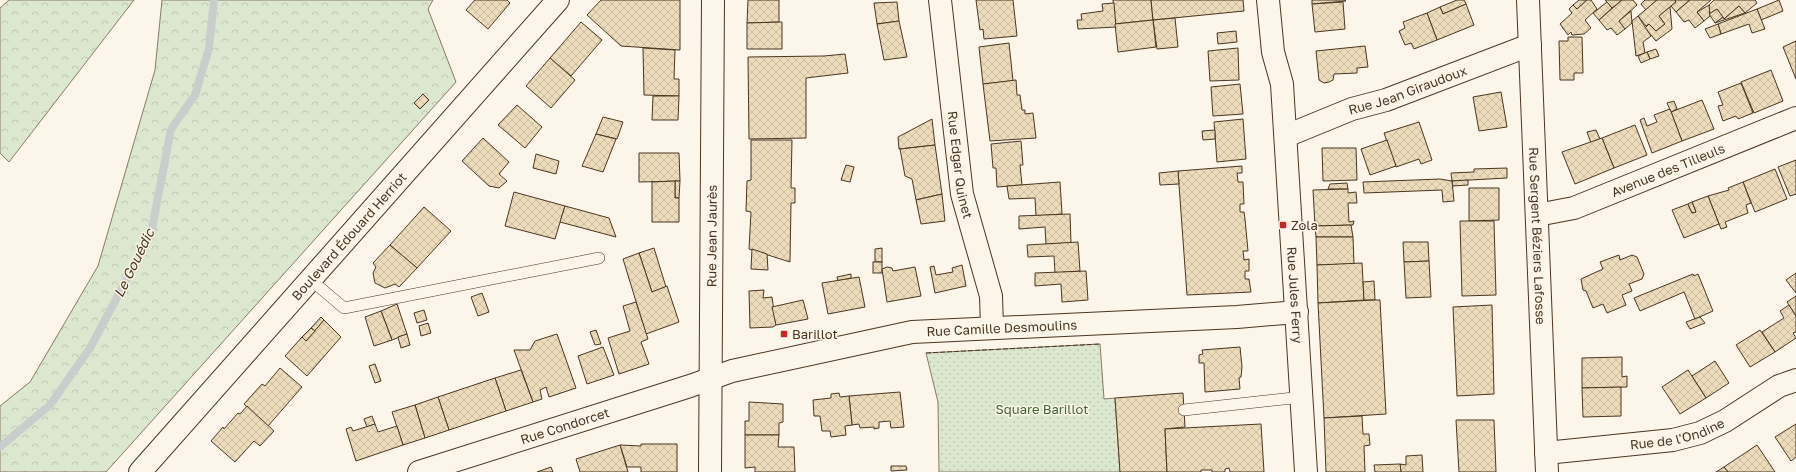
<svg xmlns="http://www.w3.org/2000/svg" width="1796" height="472" font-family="'Golos Text',sans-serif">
	<defs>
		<pattern id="forest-crowns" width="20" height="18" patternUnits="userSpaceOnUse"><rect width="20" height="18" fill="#dce7d0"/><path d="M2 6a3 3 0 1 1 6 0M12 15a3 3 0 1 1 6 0" fill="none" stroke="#bec7b2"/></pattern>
		<pattern id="park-dots" width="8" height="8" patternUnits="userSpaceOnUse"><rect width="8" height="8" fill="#dce7d0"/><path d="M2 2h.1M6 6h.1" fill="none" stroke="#bec7b2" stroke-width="1.8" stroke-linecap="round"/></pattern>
		<pattern id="building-cross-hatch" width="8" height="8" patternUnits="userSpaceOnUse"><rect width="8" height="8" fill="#ecdcbc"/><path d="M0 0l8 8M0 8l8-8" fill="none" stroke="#ccbda1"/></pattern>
	</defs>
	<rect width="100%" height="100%" fill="#fbf6e9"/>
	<g fill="url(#forest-crowns)" stroke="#887966">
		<path d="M9 0H134L9 162 0 153V8Z"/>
		<path d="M162 0H433L428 9 456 82 106 472H0V406L30 382 98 266 155 70Z"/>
	</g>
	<path fill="url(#park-dots)" stroke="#887966" d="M1100 344 1104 399 1115 398 1120 472H939L938 402 926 353Z"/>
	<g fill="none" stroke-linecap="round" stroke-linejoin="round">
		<path stroke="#c9cecd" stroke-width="8" d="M0 447 50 405 90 348 151 234 171 129 195 95 209 48 214 0"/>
	</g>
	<g fill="url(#building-cross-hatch)" stroke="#4a3520">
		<path d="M475 0H507L510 3 488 29 466 10Z"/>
		<path d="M601 0H680V50L621 46 587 15Z"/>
		<path d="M748 0H779V22L747 23Z"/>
		<path d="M976 0H1013L1017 36 984 39 983 29 980 30Z"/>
		<path d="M1113 0H1151L1153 20 1115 24Z"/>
		<path d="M1151 0H1243L1244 11 1153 20Z"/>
		<path d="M1312 0H1345L1346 1 1312 4Z"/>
		<path d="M1457 0H1464L1466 4 1443 14 1440 7Z"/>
		<path d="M1579 0H1587L1577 9 1573 5Z"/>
		<path d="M1587 0H1591L1597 9 1585 20 1591 28 1584 34 1572 35 1571 32 1568 35 1560 24 1572 13 1569 9 1573 5 1577 9Z"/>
		<path d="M1605 0H1622L1612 8Z"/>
		<path d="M1622 0H1633L1637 5 1619 21 1625 29 1617 35 1611 28 1607 30 1599 20Z"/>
		<path d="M1645 0H1657L1646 10 1641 4Z"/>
		<path d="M1657 0H1675L1676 2 1659 16 1665 24 1656 31 1649 24 1646 26 1638 16Z"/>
		<path d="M1675 0H1690L1676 12 1671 6 1676 2Z"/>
		<path d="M1690 0H1711L1697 12 1704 21 1695 28 1689 20 1684 22 1676 12Z"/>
		<path d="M1714 0H1755L1757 3 1745 13 1739 6 1724 19 1717 9 1709 14V5Z"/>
		<path d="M1779 0 1783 11 1761 20 1757 9Z"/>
		<path d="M897 2 899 21 877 24 874 3Z"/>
		<path d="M1343 2 1345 29 1315 32 1312 4Z"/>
		<path d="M1607 2 1612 8 1599 20 1593 13Z"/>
		<path d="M1114 3 1116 27 1078 29 1077 20H1082L1081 14 1103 11 1102 4Z"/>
		<path d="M1466 4 1474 25 1437 40 1427 13 1440 7 1443 14Z"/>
		<path d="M1709 5 1710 16 1704 21 1697 12Z"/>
		<path d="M1739 6 1745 13 1715 23 1723 17 1724 19Z"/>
		<path d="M1670 7 1672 29 1656 41 1645 28 1649 24 1656 31 1665 24 1659 16Z"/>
		<path d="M1717 9 1723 17 1715 23 1709 14Z"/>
		<path d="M1757 9 1765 29 1752 33 1749 24 1721 34 1718 24Z"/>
		<path d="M1631 11 1632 23 1625 29 1619 21Z"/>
		<path d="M1427 13 1437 40 1414 49 1411 43 1405 45 1399 31 1405 28 1403 22Z"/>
		<path d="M1638 16 1651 36 1643 42 1645 53 1636 56 1632 21Z"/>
		<path d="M1175 18 1178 47 1157 49 1153 20Z"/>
		<path d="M1153 20 1156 47 1118 52 1115 24Z"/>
		<path d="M899 21 907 57 884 60 877 24Z"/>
		<path d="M581 22 602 40 571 76 550 58Z"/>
		<path d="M782 22V49H747V23Z"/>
		<path d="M1718 24 1721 34 1710 38 1705 29Z"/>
		<path d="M1236 31 1237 42 1218 44 1217 33Z"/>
		<path d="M1568 37H1582L1583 73H1574V80H1560L1559 41H1568Z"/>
		<path d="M1796 41V79L1783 47Z"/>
		<path d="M1009 43 1013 81 983 84 979 47Z"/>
		<path d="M1365 46 1368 67 1357 68V73L1334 74 1333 80 1329 82 1324 83 1319 80 1316 51Z"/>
		<path d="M643 48 675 50 674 79H679V96L644 95Z"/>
		<path d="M1238 48 1239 80 1210 81 1208 51Z"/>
		<path d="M1656 49 1659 56 1650 59 1647 52Z"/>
		<path d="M1647 52 1650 59 1641 63 1638 56Z"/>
		<path d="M845 54 848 73 806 78V138L749 139 748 57 824 56Z"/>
		<path d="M550 58 575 80 551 108 526 86Z"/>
		<path d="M1771 70 1783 101 1754 113 1741 82Z"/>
		<path d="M1016 80 1017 95H1020L1022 110H1025V114L1033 113 1036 138 990 141 983 84Z"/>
		<path d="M1741 83 1753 113 1738 119 1736 116 1723 121 1718 106 1723 105 1718 92Z"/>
		<path d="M1240 84 1243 114 1213 116 1211 87Z"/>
		<path d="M1501 92 1507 127 1479 131 1473 97Z"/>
		<path d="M423 94 429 100 420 109 414 103Z"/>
		<path d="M653 96H679L678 120H652Z"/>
		<path d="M1702 100 1714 129 1682 141 1671 112Z"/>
		<path d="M1674 101 1677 109 1671 112 1667 103Z"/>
		<path d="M517 105 542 127 525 148 498 125Z"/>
		<path d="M1670 109 1682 141 1652 153 1640 120 1644 118 1647 126 1657 122 1654 115Z"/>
		<path d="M603 117 623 122 617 139 596 134Z"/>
		<path d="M932 119 935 145 899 149 898 137Z"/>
		<path d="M1243 119 1246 159 1217 162 1214 122Z"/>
		<path d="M1419 122 1432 160 1421 164 1419 159 1396 167 1384 133Z"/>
		<path d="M1635 125 1647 155 1614 168 1602 138Z"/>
		<path d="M1215 130V139L1203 140 1202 131Z"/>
		<path d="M1596 130 1600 139 1591 143 1587 132Z"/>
		<path d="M596 134 616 139 603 172 582 166Z"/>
		<path d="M483 138 509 162 499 174 507 181 499 188 489 186 462 161Z"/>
		<path d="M1602 138 1614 168 1575 184 1562 152Z"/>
		<path d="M751 140H792L791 188H795V203H791L790 262 749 249 751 212 746 211 747 181 751 180Z"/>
		<path d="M1387 140 1396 166 1370 175 1361 149Z"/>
		<path d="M1021 141 1023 165H1020L1022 185 997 187 996 168H993L991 144Z"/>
		<path d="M935 145 942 194 916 200 912 179 905 176 900 149Z"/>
		<path d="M1322 148H1356L1357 180 1323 181Z"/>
		<path d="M639 153H679L680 181 639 182Z"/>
		<path d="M536 154 559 161 556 174 533 168Z"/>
		<path d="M1796 160V194L1790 196 1778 167Z"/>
		<path d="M846 165 854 167 850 182 841 180Z"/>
		<path d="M1242 166V173H1237L1238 182H1243L1244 204H1240V212H1244L1245 219 1248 251H1243L1244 260 1249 259V271H1245V279H1249L1251 292 1187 295 1178 171Z"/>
		<path d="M1507 168V178L1452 181 1451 173 1474 172V169Z"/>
		<path d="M1775 169 1787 199 1755 212 1743 182Z"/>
		<path d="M1178 171 1179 184 1160 185 1159 173Z"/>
		<path d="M1440 179 1452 181 1454 201 1443 202 1442 190 1364 193 1363 182Z"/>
		<path d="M1468 180V185L1453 186 1452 181Z"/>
		<path d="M675 181H680L679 198H675Z"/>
		<path d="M675 181V198H679V222H652V182Z"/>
		<path d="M1060 182 1062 214 1036 216 1035 198 1009 199 1007 186Z"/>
		<path d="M1743 182 1751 203 1746 205 1748 213 1725 222 1727 227 1721 229 1708 196 1729 190 1728 188Z"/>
		<path d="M1347 183 1348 189H1328L1330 184Z"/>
		<path d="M1469 188H1499V220L1469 221Z"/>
		<path d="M1348 189V193L1356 192 1357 203H1348L1349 222 1354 221 1353 225 1315 226 1313 190Z"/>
		<path d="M514 192 565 206 555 239 505 226Z"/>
		<path d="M942 194 945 221 921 224 916 200Z"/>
		<path d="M1708 196 1719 224 1684 238 1672 210 1688 204 1692 213 1696 212 1692 202Z"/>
		<path d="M1692 202 1696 212 1692 213 1688 204Z"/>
		<path d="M565 206 609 218 616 237 560 222Z"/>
		<path d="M424 207 451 231 417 268 390 245Z"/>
		<path d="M1070 214 1071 243 1046 244 1045 227 1019 229V216Z"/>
		<path d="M1460 221H1494L1496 295 1462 296Z"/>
		<path d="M1351 225 1353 237H1316L1315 226Z"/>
		<path d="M1316 237H1353L1354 264 1317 265Z"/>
		<path d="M1078 242 1080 271 1055 273 1054 256 1028 257 1027 245Z"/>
		<path d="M1403 242H1428L1429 261 1404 262Z"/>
		<path d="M390 245 417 268 399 287 395 284 385 288 375 283 373 273 376 267 373 263Z"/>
		<path d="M654 248 666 287 652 292 639 253Z"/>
		<path d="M882 248V262H875V249Z"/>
		<path d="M752 249 767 254 768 270 751 269Z"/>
		<path d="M639 253 652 292 667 286 679 322 646 334 623 259Z"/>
		<path d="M1619 255 1620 260 1632 255 1637 257 1644 274 1642 279 1629 284 1632 291 1622 295 1626 305 1607 313 1603 304 1593 308 1586 291 1583 290 1581 279 1603 269 1600 262Z"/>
		<path d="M1429 261 1431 297 1406 298 1404 262Z"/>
		<rect x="873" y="262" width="9" height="11"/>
		<path d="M1362 263 1364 300 1318 303 1317 265Z"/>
		<path d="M962 265 966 286 935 293 930 267 934 266 936 275 953 272 952 268Z"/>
		<path d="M887 267 892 268 893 271 915 267 921 296 887 302 882 269Z"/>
		<path d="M1086 271 1088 300 1062 302 1061 284 1035 286V273Z"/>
		<path d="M1796 273V293L1786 280Z"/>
		<path d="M851 274V278L838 281 837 277Z"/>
		<path d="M1693 274 1694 276 1698 274 1713 311 1695 319 1684 292 1640 311 1634 298Z"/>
		<path d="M859 277 865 307 828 314 822 283Z"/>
		<path d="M1374 281 1375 300H1364L1363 282Z"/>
		<path d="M764 290 763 298 772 297 776 325 773 327 750 328 749 291Z"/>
		<path d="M482 293 489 312 478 316 471 297Z"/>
		<path d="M1796 296V316L1787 302Z"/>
		<path d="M803 300 808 319 776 325 772 307Z"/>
		<path d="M1375 300H1380L1386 414 1324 418 1318 303Z"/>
		<path d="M636 302 648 339 641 342 649 364 619 374 608 338 630 331 623 306Z"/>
		<path d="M397 304 407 334 392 340 381 311Z"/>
		<path d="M1492 305 1494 394 1457 396 1453 307Z"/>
		<path d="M1789 305 1796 316V332L1793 333 1796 338 1775 352 1762 332 1784 318 1780 311Z"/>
		<path d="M424 310 427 320 417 323 414 313Z"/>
		<path d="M381 311 392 340 374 346 365 317Z"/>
		<path d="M321 317 324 320 315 331 311 328Z"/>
		<path d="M1700 317 1705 323 1690 329 1686 322Z"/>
		<path d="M324 320 341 337 307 376 285 356 302 337 306 341Z"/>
		<path d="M428 323 431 333 421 336 419 326Z"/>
		<path d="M311 328 315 331 306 341 302 337Z"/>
		<path d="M596 330 601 344 595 345 590 332Z"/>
		<path d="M1760 330 1775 352 1750 367 1736 345Z"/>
		<path d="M407 334 410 345 401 348 398 337Z"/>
		<path d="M557 334 576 388 549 397 546 387 540 390 542 399 533 402 514 350H530L535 341Z"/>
		<path d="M603 347 614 375 587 384 578 356Z"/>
		<path d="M1240 347 1242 367 1241 377 1239 378 1240 389 1205 392 1204 363H1199V355L1203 354 1202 350Z"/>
		<path d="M1622 357V377L1627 376V387L1582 388V358Z"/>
		<path d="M1715 361 1729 383 1706 398 1692 376Z"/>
		<path d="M375 364 381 381 375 383 369 366Z"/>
		<path d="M280 368 302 387 268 426 244 404 262 384 265 386Z"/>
		<path d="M521 370 533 402 506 411 495 378Z"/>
		<path d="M1688 370 1706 398 1680 414 1662 387Z"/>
		<path d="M495 378 506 411 449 430 438 397Z"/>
		<path d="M1621 387V416L1583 417 1582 388Z"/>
		<path d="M900 392 904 427 891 428 890 421 879 422V428L874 429V427L860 428 859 424 852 425 849 396Z"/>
		<path d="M839 393 840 397 849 396 852 425 845 426 846 435 831 437 830 431H822L820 416H814L813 400 831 398V394Z"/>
		<path d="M1183 393 1185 427 1165 429 1167 472H1120L1115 398Z"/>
		<path d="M438 397 449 430 425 438 415 405Z"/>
		<path d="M749 402 783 404V422L779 423V435H745V421H749Z"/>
		<path d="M415 405 425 438 403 445 392 412Z"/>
		<path d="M247 406 274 431 260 446 254 441 235 462 211 441 223 427 224 429 238 413 240 414Z"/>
		<path d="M372 416 375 424 367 427 364 419Z"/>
		<path d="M1362 416 1363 434H1369L1370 445 1364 446 1365 472H1326L1324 418Z"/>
		<path d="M1456 420H1494L1496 472H1459Z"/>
		<path d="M375 424 378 432 397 426 403 445 356 461 346 429 351 427 353 431Z"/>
		<path d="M1261 424 1264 472H1230L1229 468 1225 469V472H1212V470H1201V472H1167L1165 429Z"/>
		<path d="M1796 424V457L1791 461 1775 437Z"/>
		<path d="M745 435H779L778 447H794L795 472H755V467L745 468Z"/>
		<path d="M641 444H677V472H641V467H627L620 445 641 446Z"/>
		<path d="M620 445 628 472H580L576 459Z"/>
		<path d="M1757 445 1775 472H1728L1724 467Z"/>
		<path d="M1422 455 1423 472H1401L1400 464 1406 465V456Z"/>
		<path d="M1400 464 1401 472H1375L1374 465Z"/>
		<path d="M891 466H906L907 470 891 471Z"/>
		<path d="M551 467 553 472H537Z"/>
		<path d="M1724 467 1728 472H1716Z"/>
	</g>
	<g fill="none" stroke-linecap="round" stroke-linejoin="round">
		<defs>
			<g id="lane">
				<path d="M311 280 344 308 599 258"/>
				<path d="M1184 410 1302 397"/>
			</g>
			<g id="street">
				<path id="s1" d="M940 0 962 194 991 296 992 327"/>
				<path id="s2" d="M1528 0 1547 472"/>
				<path id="s3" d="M1286 136 1352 109 1386 100 1530 45"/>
				<path id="s4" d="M1537 215 1574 208 1796 118"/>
				<path id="s5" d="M1546 453 1673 440 1700 433 1725 421 1779 386 1796 380"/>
				<path id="s6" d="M419 472 690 386 732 371 912 332 1237 317 1297 312"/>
				<path id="s7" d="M710 472 713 0"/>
			</g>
			<g id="secondary">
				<path id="s8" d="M1268 0 1273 52 1282 84 1306 472"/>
				<path id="s9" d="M140 472 558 0"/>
			</g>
		</defs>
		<use href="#lane" stroke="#4a3520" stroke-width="12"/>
		<use href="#street" stroke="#4a3520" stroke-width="24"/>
		<use href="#secondary" stroke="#4a3520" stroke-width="24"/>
		<use href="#lane" stroke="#fbf6e9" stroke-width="11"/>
		<use href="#street" stroke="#fbf6e9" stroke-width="22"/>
		<use href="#secondary" stroke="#fbf6e9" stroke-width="22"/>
		<path stroke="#4a3520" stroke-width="1" stroke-dasharray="5 2" stroke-linecap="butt" d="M926 353 1100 344"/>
	</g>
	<g fill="#c62828" stroke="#fbf6e9" stroke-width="1.5">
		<rect x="1279" y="221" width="8" height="8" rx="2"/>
		<rect x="780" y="330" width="8" height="8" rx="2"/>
	</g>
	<g text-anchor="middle" stroke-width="3" stroke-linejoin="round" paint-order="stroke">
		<g font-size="13" fill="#4a3520" stroke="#fbf6e9">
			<text dy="5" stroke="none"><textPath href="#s3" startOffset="130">Rue Jean Giraudoux</textPath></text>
			<text dy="5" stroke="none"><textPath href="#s1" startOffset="166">Rue Edgar Quinet</textPath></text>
			<text dy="5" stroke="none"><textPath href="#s4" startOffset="139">Avenue des Tilleuls</textPath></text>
			<text dy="5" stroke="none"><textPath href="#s7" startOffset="236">Rue Jean Jaurès</textPath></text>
			<text dy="5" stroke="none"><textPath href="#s2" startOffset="236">Rue Sergent Béziers Lafosse</textPath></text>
			<text dy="5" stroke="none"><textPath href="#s9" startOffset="315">Boulevard Édouard Herriot</textPath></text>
			<text dy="5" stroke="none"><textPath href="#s8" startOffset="297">Rue Jules Ferry</textPath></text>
			<text dy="5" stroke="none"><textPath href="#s6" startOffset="603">Rue Camille Desmoulins</textPath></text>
			<text dy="5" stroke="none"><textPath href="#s6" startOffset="153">Rue Condorcet</textPath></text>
			<text dy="5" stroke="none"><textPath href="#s5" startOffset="133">Rue de l'Ondine</textPath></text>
		</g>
		<g font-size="13" fill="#4a3520" stroke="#fbf6e9" text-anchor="start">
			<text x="1291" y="230">Zola</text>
			<text x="792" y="339">Barillot</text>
		</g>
		<g font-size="13" fill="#436837" stroke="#fbf6e9">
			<text x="1042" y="414">Square Barillot</text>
		</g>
		<g font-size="14" font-style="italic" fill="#4a3520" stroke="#fbf6e9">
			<text transform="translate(134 263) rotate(-64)" y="5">Le Gouédic</text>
		</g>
	</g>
</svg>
